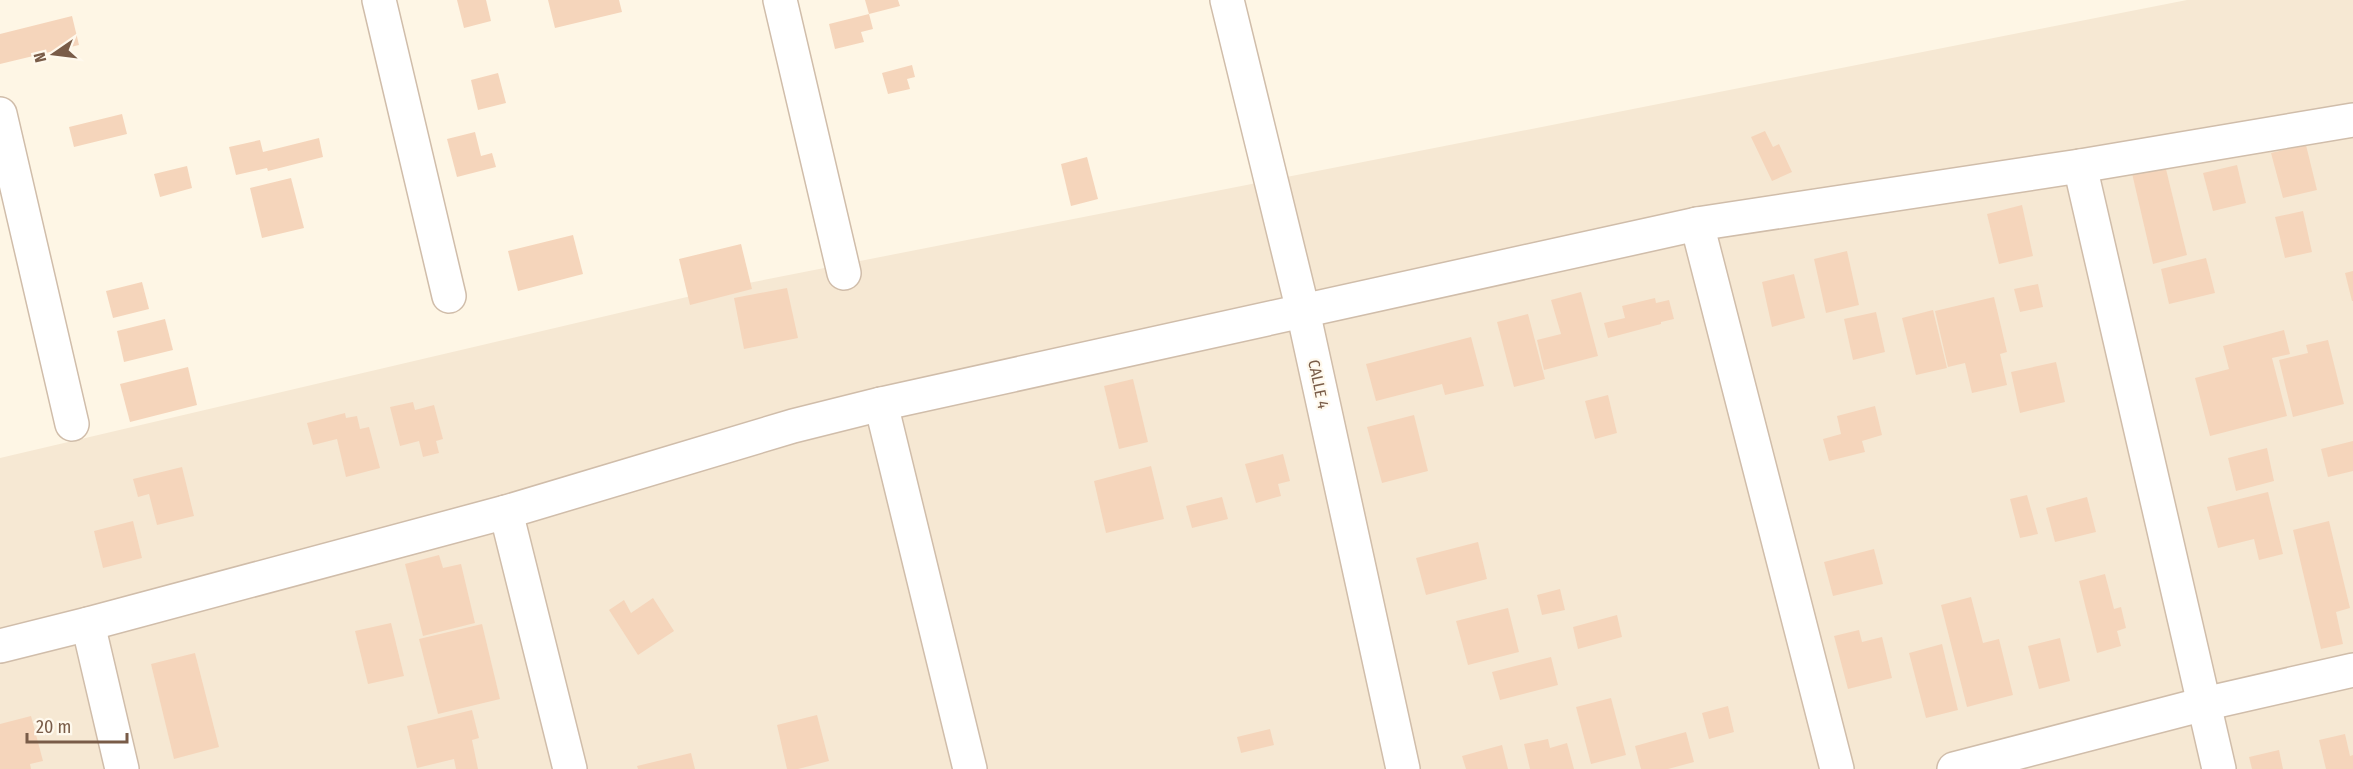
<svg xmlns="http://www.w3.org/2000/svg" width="2353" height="769" font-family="'Fira Sans Condensed',sans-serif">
	<rect width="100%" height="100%" fill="#fef6e5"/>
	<path fill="#f6e8d3" d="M2187 0H2353V769H0V458L738 285Z"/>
	<g fill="#f5d5bb">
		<path d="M457 0H486L491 21 464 28Z"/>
		<path d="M548 0H619L622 12 555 28Z"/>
		<path d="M865 0H898L900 6 869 14Z"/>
		<path d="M869 14 873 29 861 32 864 42 835 49 829 24Z"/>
		<path d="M72 16 79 45 0 64V34Z"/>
		<path d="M912 65 915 77 907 79 910 89 888 94 882 73Z"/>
		<path d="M498 73 506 103 478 110 471 80Z"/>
		<path d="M122 114 127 134 74 147 69 127Z"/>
		<path d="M1765 131 1773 147 1779 144 1792 172 1772 181 1751 137Z"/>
		<path d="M475 132 481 156 492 153 496 167 457 177 447 139Z"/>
		<path d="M319 138 323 157 268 171 267 168 236 175 229 147 260 140 263 152Z"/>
		<path d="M2306 145 2317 190 2283 198 2271 153Z"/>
		<path d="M1087 157 1098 199 1071 206 1061 164Z"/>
		<path d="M2164 161 2187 255 2153 264 2131 169Z"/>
		<path d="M2237 165 2246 203 2213 211 2203 173Z"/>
		<path d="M187 166 192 188 160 197 154 174Z"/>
		<path d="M291 178 304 228 262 238 250 188Z"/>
		<path d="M2022 205 2033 256 1999 264 1987 214Z"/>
		<path d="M2303 211 2312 252 2285 258 2275 217Z"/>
		<path d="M573 235 583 274 518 291 508 251Z"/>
		<path d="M741 244 752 289 690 305 679 259Z"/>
		<path d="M1847 251 1859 305 1826 313 1814 259Z"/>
		<path d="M2206 258 2215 293 2169 304 2161 269Z"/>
		<path d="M2353 271V301H2352L2345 273Z"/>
		<path d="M1794 274 1805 318 1772 327 1762 282Z"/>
		<path d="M142 282 149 309 113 318 106 291Z"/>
		<path d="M2038 284 2043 307 2020 312 2014 289Z"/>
		<path d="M787 288 798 338 744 349 734 298Z"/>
		<path d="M1581 292 1598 356 1544 370 1537 340 1561 334 1551 300Z"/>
		<path d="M1994 297 2007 352 2000 354 2007 385 1972 393 1965 363 1948 367 1935 311Z"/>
		<path d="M1655 298 1656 303 1669 300 1674 319 1661 322V324L1608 338 1604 323 1625 318 1622 306Z"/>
		<path d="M1933 310 1947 368 1916 375 1902 318Z"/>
		<path d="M1876 312 1885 352 1853 360 1844 319Z"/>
		<path d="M1528 314 1545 379 1514 387 1497 322Z"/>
		<path d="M165 319 173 350 124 362 117 331Z"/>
		<path d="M2284 330 2290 354 2272 358 2287 416 2210 436 2195 378 2229 369 2223 346Z"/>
		<path d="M1471 337 1484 386 1445 395 1442 384 1376 401 1366 364Z"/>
		<path d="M2328 340 2344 404 2293 417 2279 360 2308 353 2306 345Z"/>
		<path d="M2056 362 2065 402 2020 413 2011 372Z"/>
		<path d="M188 367 197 405 130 422 120 384Z"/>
		<path d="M1133 379 1148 442 1119 449 1104 386Z"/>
		<path d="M1608 395 1617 433 1595 439 1585 401Z"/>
		<path d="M413 402 415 410 434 405 443 439 436 441 439 453 423 457 419 441 400 446 390 407Z"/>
		<path d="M1875 406 1882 435 1862 441 1865 452 1829 461 1823 439 1841 434 1837 416Z"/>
		<path d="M345 413 346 418 357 416 360 429 369 427 380 468 346 477 337 439 313 445 307 423Z"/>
		<path d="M1414 415 1428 471 1382 483 1367 427Z"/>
		<path d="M2353 441V471L2328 477 2321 449Z"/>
		<path d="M2267 448 2274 481 2236 491 2228 458Z"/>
		<path d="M1283 454 1290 481 1278 484 1281 496 1256 503 1245 464Z"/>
		<path d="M1151 466 1164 519 1106 533 1094 481Z"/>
		<path d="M182 467 194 516 157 525 149 494 138 497 133 479Z"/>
		<path d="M2268 492 2283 554 2259 560 2254 539 2218 548 2207 507Z"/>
		<path d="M2027 495 2038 534 2020 538 2010 499Z"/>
		<path d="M1222 497 1228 519 1192 528 1186 506Z"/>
		<path d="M2087 497 2096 532 2055 542 2046 508Z"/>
		<path d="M133 521 142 558 103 568 94 531Z"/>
		<path d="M2329 521 2350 608 2336 612 2343 644 2321 649 2293 530Z"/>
		<path d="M1478 542 1487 579 1426 595 1416 558Z"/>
		<path d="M1874 549 1883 584 1833 596 1824 562Z"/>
		<path d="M439 555 443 568 461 564 475 623 423 636 405 564Z"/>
		<path d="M2105 574 2114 609 2121 607 2126 628 2117 631 2121 646 2097 653 2079 581Z"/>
		<path d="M1560 589 1565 610 1542 615 1537 595Z"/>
		<path d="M1971 597 1983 643 1999 639 2013 695 1967 707 1941 605Z"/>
		<path d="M653 598 674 631 638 655 609 610 624 600 631 613Z"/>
		<path d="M1508 608 1519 652 1468 665 1456 621Z"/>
		<path d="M1617 615 1622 637 1578 649 1573 627Z"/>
		<path d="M391 623 404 676 368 684 355 631Z"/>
		<path d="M482 624 500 699 438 714 419 639Z"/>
		<path d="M1859 630 1862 642 1882 637 1892 678 1848 689 1834 636Z"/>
		<path d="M2060 638 2070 681 2039 689 2028 646Z"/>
		<path d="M1942 644 1958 710 1926 718 1909 653Z"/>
		<path d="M195 653 219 747 174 759 151 664Z"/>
		<path d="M1551 657 1558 685 1500 700 1492 672Z"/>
		<path d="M1611 698 1626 755 1591 764 1576 707Z"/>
		<path d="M1728 706 1734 732 1709 739 1702 713Z"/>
		<path d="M472 710 479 738 472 740 478 769H456L454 759 417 768 407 726Z"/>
		<path d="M817 715 829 761 798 769H787L777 725Z"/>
		<path d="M31 716 43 761 30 764 31 769H0V724Z"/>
		<path d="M1270 729 1274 745 1241 753 1237 737Z"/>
		<path d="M1686 732 1694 762 1668 769H1641L1635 746Z"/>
		<path d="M2345 734 2350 756 2353 755V769H2326L2319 740Z"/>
		<path d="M1548 739 1550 748 1567 743 1574 769H1530L1524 744Z"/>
		<path d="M1502 745 1508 769H1466L1462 756Z"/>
		<path d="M2279 750 2283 769H2252L2249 757Z"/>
		<path d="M691 753 695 769H638L637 766Z"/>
	</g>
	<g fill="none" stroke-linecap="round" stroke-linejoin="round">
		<defs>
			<g id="minor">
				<path d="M379 0 449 296"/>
				<path d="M780 0 844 273"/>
				<path d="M1227 0 1303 311 1403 769"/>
				<path d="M0 114 72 424"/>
				<path d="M2080 166 2219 769"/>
				<path d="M1697 224 1837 769"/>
				<path d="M881 404 970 769"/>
				<path d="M506 512 570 769"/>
				<path d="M88 624 122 769"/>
				<path d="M0 646 88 624 506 512 793 426 881 404 1697 224 2080 166 2353 120"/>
				<path d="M1954 769 2204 704 2353 670"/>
			</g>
		</defs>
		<use href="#minor" stroke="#d0bdaa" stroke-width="36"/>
		<use href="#minor" stroke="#fff" stroke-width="33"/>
	</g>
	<g text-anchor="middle" stroke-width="4.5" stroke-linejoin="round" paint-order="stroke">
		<g font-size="16" fill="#795c48" stroke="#fff9ed">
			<text transform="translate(1319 384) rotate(78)" y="6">CALLE 4</text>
		</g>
	</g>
	<g transform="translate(54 54) rotate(256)" stroke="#fff9ed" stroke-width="4.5" paint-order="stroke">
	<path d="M0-4.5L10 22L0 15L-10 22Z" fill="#795c48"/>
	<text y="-9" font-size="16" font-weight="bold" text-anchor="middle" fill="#795c48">N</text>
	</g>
	<path d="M27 733v9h100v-9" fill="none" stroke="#795c48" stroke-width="3"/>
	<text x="36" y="733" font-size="18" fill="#795c48" stroke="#fff9ed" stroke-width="4.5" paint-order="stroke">20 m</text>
</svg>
